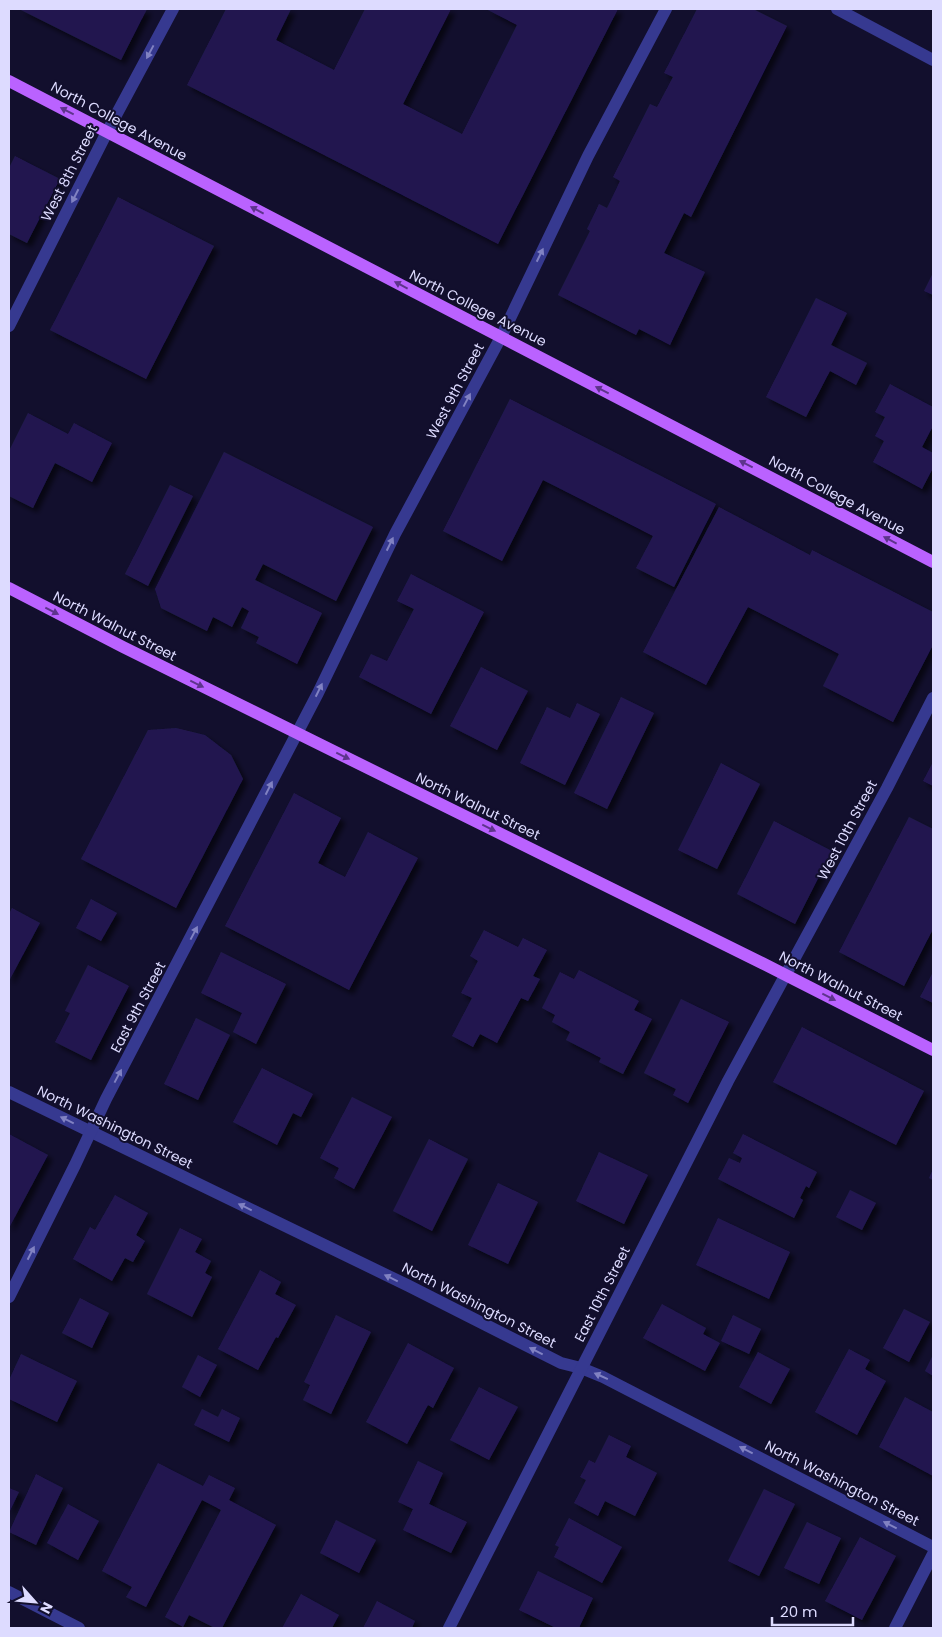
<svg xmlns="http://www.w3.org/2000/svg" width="942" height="1637" font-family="Poppins,sans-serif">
	<defs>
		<filter id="shadow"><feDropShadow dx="4.5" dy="4.5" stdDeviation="2.5" flood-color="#0009"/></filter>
	</defs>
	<rect width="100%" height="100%" fill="#120f2d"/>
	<g fill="#211950" filter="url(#shadow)">
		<path d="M19 9H147L121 60Z"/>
		<path d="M226 9H291L276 40 334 70 365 9H451L403 104 462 134 517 25 486 9H618L498 244 187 85Z"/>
		<path d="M697 9H753L787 26 691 217 684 213 664 253 705 272 670 345 639 329 636 335 558 295 590 231 587 229 599 204 607 208 620 181 613 177 650 104 657 107 673 77 664 73Z"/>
		<path d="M15 156 60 179 27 243 9 234V168Z"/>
		<path d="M118 197 214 246 146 379 50 330Z"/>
		<path d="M933 273V295L924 291Z"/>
		<path d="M816 298 847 313 831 345 867 363 856 385 830 371 806 417 766 397Z"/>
		<path d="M890 384 933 407V426L922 447 933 453V468L922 489 873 462 884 441 875 436 885 417 875 412Z"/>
		<path d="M510 399 716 504 674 587 636 568 653 536 543 480 502 561 443 531Z"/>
		<path d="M28 413 68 434 74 423 112 443 92 482 55 463 33 508 9 496V451Z"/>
		<path d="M224 452 373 527 336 601 263 564 255 580 322 613 297 664 256 643 259 637 241 628 249 611 242 607 232 627 213 617 207 631 161 608 155 589Z"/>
		<path d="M170 485 193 496 148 586 125 574Z"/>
		<path d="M719 507 810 555 812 550 933 612V645L893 722 823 686 839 654 748 607 706 685 643 652Z"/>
		<path d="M411 574 484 612 431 714 359 677 371 654 387 661 414 609 397 601Z"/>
		<path d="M481 667 528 691 497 750 450 726Z"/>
		<path d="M621 697 654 713 607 809 574 793Z"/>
		<path d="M577 703 600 714 565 785 520 763 547 707 570 718Z"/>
		<path d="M176 728 205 735 231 755 243 779 176 908 81 859 148 730Z"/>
		<path d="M933 762V786L923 781Z"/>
		<path d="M721 763 760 784 717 869 678 850Z"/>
		<path d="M294 793 341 818 318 863 345 877 368 832 418 858 349 990 225 926Z"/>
		<path d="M909 817 933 829V929L904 986 839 952Z"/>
		<path d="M774 821 832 851 795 924 737 894Z"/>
		<path d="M91 899 117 913 101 941 76 928Z"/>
		<path d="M12 908 40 923 9 981V914Z"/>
		<path d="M484 930 518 947 523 938 547 950 533 976 540 979 528 1001 521 998 497 1043 480 1034 473 1047 452 1036 472 998 461 993 478 961 470 956Z"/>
		<path d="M221 952 286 984 256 1044 233 1032 242 1013 201 993Z"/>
		<path d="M88 965 129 986 91 1060 55 1042 70 1013 65 1011Z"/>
		<path d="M579 970 639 1001 634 1010 652 1019 623 1074 599 1062 601 1058 566 1040 570 1032 552 1022 555 1015 542 1008 560 972 574 979Z"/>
		<path d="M933 972V1003L920 997Z"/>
		<path d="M681 999 729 1022 688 1103 673 1095 676 1089 644 1073Z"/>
		<path d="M196 1018 230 1035 198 1100 164 1084Z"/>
		<path d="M802 1027 924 1091 896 1145 773 1082Z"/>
		<path d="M262 1068 313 1094 301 1117 293 1113 277 1145 233 1122Z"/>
		<path d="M352 1097 392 1117 354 1189 334 1178 339 1168 320 1158Z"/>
		<path d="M9 1134 48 1155 9 1228Z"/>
		<path d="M743 1134 817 1172 809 1188 806 1186 800 1198 803 1200 794 1218 718 1179 729 1158 740 1163 742 1158 733 1153Z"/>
		<path d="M429 1139 468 1159 432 1231 393 1211Z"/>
		<path d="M599 1152 648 1175 624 1224 576 1201Z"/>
		<path d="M933 1169V1180L929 1178Z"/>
		<path d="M498 1183 538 1202 508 1264 468 1245Z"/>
		<path d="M850 1190 876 1203 862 1230 836 1217Z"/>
		<path d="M115 1195 148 1213 136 1235 145 1241 133 1262 125 1258 112 1281 73 1259 90 1227 95 1230Z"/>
		<path d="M718 1218 790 1252 769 1299 696 1265Z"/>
		<path d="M180 1228 202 1239 195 1252 211 1261 205 1273 212 1277 192 1317 147 1294Z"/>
		<path d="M260 1270 281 1282 275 1294 296 1305 278 1338 276 1337 258 1370 218 1349Z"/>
		<path d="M80 1298 109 1313 92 1348 62 1333Z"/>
		<path d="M662 1304 706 1328 703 1334 720 1343 705 1371 643 1338Z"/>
		<path d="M904 1309 930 1322 909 1362 883 1348Z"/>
		<path d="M336 1315 371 1332 331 1414 303 1400 310 1385 304 1382Z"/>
		<path d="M733 1315 761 1329 749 1354 721 1341Z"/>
		<path d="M408 1343 454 1368 433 1408 428 1405 407 1444 366 1422Z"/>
		<path d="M849 1349 870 1360 865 1369 886 1381 857 1435 815 1412Z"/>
		<path d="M758 1352 790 1369 771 1404 739 1387Z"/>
		<path d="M21 1354 77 1381 57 1422 9 1399V1380Z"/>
		<path d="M198 1355 217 1365 200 1397 182 1387Z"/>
		<path d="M933 1355V1376L925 1371Z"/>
		<path d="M479 1387 518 1407 489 1460 450 1440Z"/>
		<path d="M905 1397 933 1412V1476L879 1447Z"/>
		<path d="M202 1409 218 1417 222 1409 240 1418 229 1442 194 1425Z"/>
		<path d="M609 1435 631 1446 626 1457 657 1473 635 1516 605 1501 598 1516 574 1503 586 1480 580 1477 589 1460 595 1463Z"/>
		<path d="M418 1461 443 1473 429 1504 467 1522 451 1553 403 1530 413 1509 398 1502Z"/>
		<path d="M158 1463 203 1486 209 1475 235 1488 229 1500 276 1525 222 1628H215L189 1615 183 1627 165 1617 221 1510 202 1500 146 1607 126 1597 132 1587 102 1571Z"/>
		<path d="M36 1474 63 1488 36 1545 9 1532Z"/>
		<path d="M9 1488 19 1492 9 1513Z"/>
		<path d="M764 1489 795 1504 759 1576 728 1561Z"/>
		<path d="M68 1504 99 1521 78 1560 47 1543Z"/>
		<path d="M569 1518 622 1547 602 1583 554 1557 559 1547 555 1545Z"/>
		<path d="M336 1520 376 1540 359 1573 320 1553Z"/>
		<path d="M807 1522 841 1538 819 1584 784 1568Z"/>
		<path d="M860 1537 896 1556 862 1620 825 1601Z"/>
		<path d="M538 1571 593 1598 579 1628H556L519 1610Z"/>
		<path d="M301 1594 339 1615 332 1628H282Z"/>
		<path d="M377 1601 415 1621 412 1628H363Z"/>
	</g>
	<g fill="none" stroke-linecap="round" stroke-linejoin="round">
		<g stroke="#363990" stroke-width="12">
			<path d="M837 9 933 60"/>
			<path d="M9 326 107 132 173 9"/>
			<path d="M9 1092 409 1286 561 1363 581 1368 603 1377 933 1547"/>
			<path d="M9 1297 75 1165 106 1099 318 693 395 534 501 337 588 156 666 9"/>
			<path d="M9 1592 79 1628"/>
			<path d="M449 1628 728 1081 887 788 933 698"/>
			<path d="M895 1628 933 1554"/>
		</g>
		<g stroke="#ba62ff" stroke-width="12">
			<path d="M9 81 933 562"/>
			<path d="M9 588 123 647 762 963 933 1050"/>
		</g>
	</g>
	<defs><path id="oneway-solid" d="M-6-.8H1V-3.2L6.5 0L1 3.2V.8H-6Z" transform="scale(1.25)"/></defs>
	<g fill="#8182c2">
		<use href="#oneway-solid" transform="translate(150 52) rotate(118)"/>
		<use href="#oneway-solid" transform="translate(75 196) rotate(117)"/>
		<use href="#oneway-solid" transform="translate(540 255) rotate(-64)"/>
		<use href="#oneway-solid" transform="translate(467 400) rotate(-62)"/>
		<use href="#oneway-solid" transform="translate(390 544) rotate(-64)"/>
		<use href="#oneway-solid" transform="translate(319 690) rotate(-64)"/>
		<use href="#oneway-solid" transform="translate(269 788) rotate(-63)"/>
		<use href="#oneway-solid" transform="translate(194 933) rotate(-62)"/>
		<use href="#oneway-solid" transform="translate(118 1076) rotate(-62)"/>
		<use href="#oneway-solid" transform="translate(67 1120) rotate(-154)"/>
		<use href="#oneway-solid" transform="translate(245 1207) rotate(-154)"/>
		<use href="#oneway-solid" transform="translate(31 1253) rotate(-63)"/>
		<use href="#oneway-solid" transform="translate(391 1278) rotate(-154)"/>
		<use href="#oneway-solid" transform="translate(536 1351) rotate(-153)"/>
		<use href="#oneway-solid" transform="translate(601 1376) rotate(-156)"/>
		<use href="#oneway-solid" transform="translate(746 1450) rotate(-153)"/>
		<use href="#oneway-solid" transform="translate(890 1525) rotate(-153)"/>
	</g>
	<g fill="#5e348c">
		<use href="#oneway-solid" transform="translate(67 111) rotate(-153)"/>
		<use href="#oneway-solid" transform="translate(257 210) rotate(-152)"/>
		<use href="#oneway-solid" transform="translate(401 285) rotate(-152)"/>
		<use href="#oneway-solid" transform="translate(602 390) rotate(-153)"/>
		<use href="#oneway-solid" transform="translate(746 464) rotate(-153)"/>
		<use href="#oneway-solid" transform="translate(890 540) rotate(-152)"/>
		<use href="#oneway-solid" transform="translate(52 611) rotate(27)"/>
		<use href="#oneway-solid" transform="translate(197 684) rotate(26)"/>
		<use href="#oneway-solid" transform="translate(343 756) rotate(26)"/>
		<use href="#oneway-solid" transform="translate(489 828) rotate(26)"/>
		<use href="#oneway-solid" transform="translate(829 997) rotate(27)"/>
	</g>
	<g text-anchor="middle" stroke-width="4" stroke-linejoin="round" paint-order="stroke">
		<g font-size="14" fill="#dddbff" stroke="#120f2d">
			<text transform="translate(119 121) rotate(28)" y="5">North College Avenue</text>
			<text transform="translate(69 173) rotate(-63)" y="5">West 8th Street</text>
			<text transform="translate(478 308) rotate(27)" y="5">North College Avenue</text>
			<text transform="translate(455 391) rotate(-62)" y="5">West 9th Street</text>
			<text transform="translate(837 495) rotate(28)" y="5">North College Avenue</text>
			<text transform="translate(115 626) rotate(27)" y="5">North Walnut Street</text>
			<text transform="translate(478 806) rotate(26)" y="5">North Walnut Street</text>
			<text transform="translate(847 830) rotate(-62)" y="5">West 10th Street</text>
			<text transform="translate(841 986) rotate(27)" y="5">North Walnut Street</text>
			<text transform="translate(138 1007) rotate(-62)" y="5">East 9th Street</text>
			<text transform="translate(115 1127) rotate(26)" y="5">North Washington Street</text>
			<text transform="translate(602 1294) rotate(-63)" y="5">East 10th Street</text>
			<text transform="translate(479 1305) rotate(27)" y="5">North Washington Street</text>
			<text transform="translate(842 1483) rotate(27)" y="5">North Washington Street</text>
		</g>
	</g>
	<rect width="942" height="1637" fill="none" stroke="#dddbff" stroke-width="20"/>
	<g transform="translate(35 1602) rotate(117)" stroke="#120f2d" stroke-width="4" paint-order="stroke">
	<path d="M0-4L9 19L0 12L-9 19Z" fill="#dddbff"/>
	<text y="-8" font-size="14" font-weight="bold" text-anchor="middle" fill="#dddbff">N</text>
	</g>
	<path d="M772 1617v8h81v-8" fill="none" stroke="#dddbff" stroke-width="2.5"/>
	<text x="780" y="1617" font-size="15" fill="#dddbff" stroke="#120f2d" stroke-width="4" paint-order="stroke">20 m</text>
</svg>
